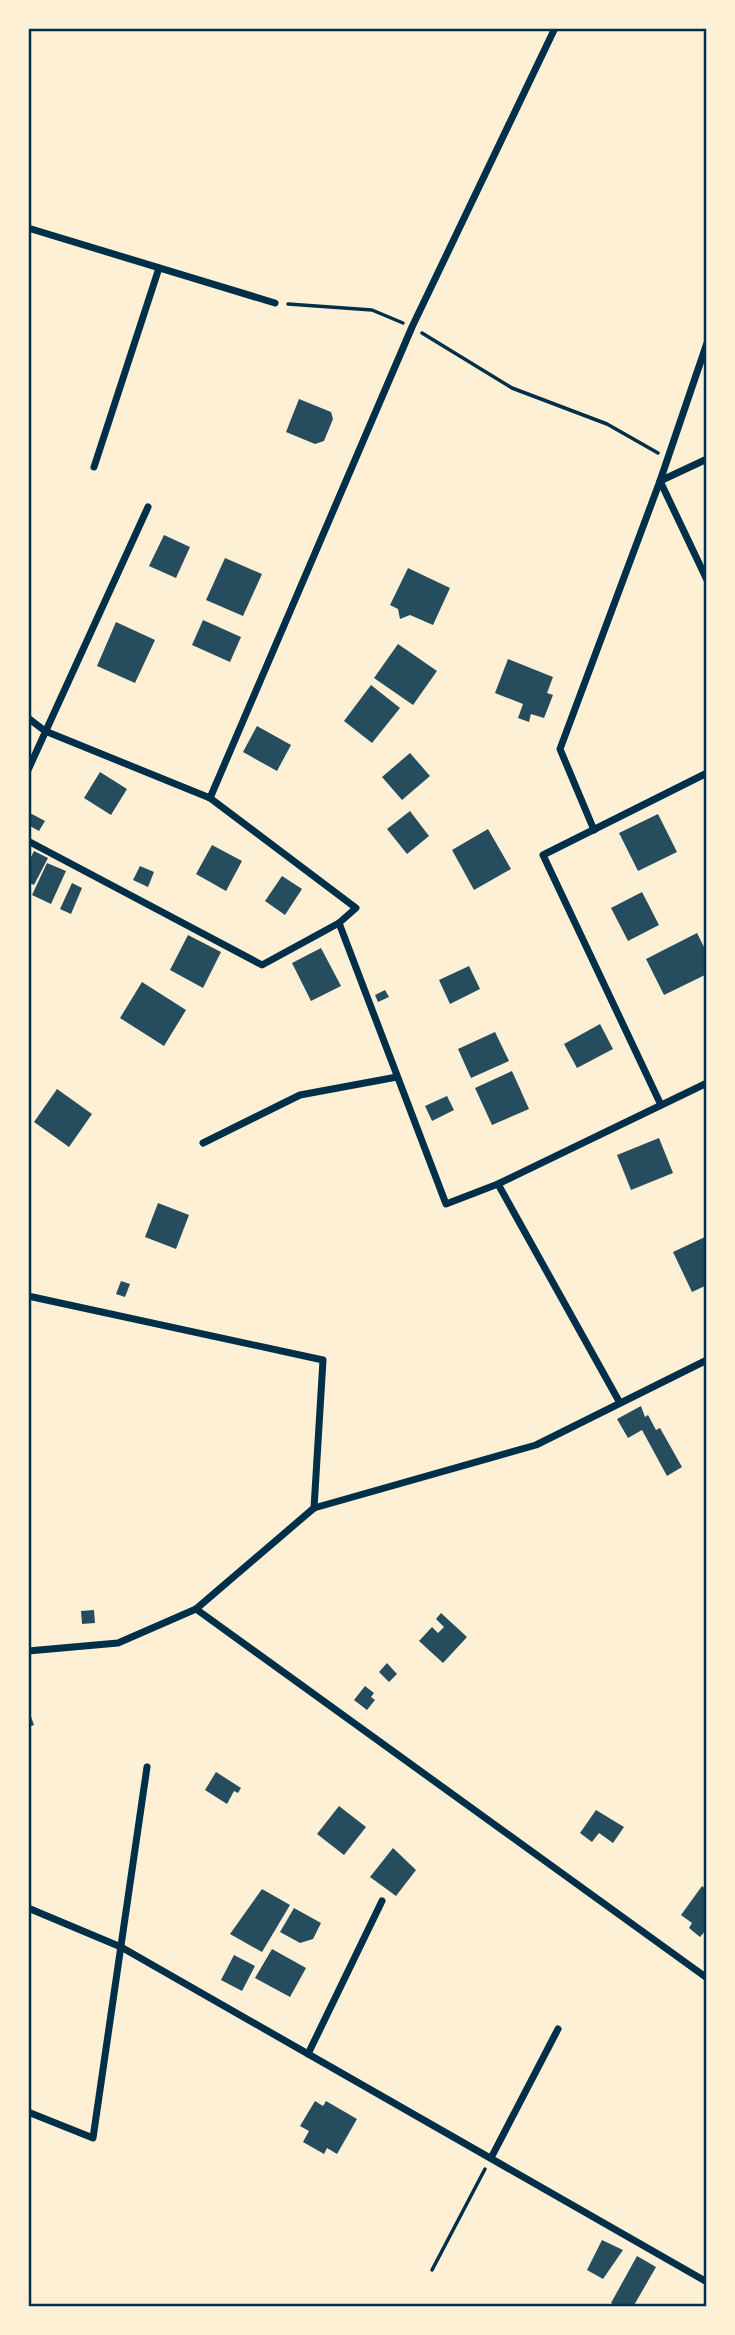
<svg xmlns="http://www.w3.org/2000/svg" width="735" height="2335" font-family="'Fira Sans',sans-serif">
	<rect width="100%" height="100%" fill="#fdf0d5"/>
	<g fill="#264d5e">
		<path d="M299 399 331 412 333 419 324 441 315 444 286 432Z"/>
		<path d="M164 535 190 547 176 578 149 566Z"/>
		<path d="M225 558 262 574 243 616 206 600Z"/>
		<path d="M408 568 450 588 433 625 410 615 400 619 398 609 390 605Z"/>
		<path d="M203 620 241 637 230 662 192 645Z"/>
		<path d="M116 622 155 640 135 683 97 666Z"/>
		<path d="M398 644 437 671 413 705 374 678Z"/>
		<path d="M508 659 553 677 547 693 553 695 544 718 531 714 529 722 518 718 523 704 495 693Z"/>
		<path d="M371 685 400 708 372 743 344 721Z"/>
		<path d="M257 726 291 745 277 771 243 752Z"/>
		<path d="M410 753 430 776 402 800 382 777Z"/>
		<path d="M100 772 127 789 111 815 84 798Z"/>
		<path d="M410 811 429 836 407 854 387 829Z"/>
		<path d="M28 812 45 821 39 831 28 825Z"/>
		<path d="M658 814 677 852 638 871 619 833Z"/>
		<path d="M488 829 511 869 474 890 452 850Z"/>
		<path d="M212 845 242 861 226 891 196 874Z"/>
		<path d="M34 851 48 858 34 885 28 882V863Z"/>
		<path d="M47 863 66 871 51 904 32 895Z"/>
		<path d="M140 866 154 872 148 887 133 880Z"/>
		<path d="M282 876 302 889 285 915 265 901Z"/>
		<path d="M72 883 82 888 71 914 60 909Z"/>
		<path d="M642 892 659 925 628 941 611 908Z"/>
		<path d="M697 933 707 953V974L664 995 646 959Z"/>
		<path d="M188 935 221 952 203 988 170 970Z"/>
		<path d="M321 948 341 986 311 1001 292 963Z"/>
		<path d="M469 966 480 989 450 1004 439 980Z"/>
		<path d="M142 982 186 1010 164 1046 120 1018Z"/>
		<path d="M385 990 389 997 378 1002 375 995Z"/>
		<path d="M600 1024 613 1049 577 1068 564 1044Z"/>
		<path d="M495 1032 509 1061 471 1078 458 1049Z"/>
		<path d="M512 1071 529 1109 492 1125 475 1088Z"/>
		<path d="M57 1089 92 1114 69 1147 34 1122Z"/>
		<path d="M447 1096 454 1110 432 1121 425 1106Z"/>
		<path d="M659 1138 673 1173 631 1190 617 1155Z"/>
		<path d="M158 1203 189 1215 176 1249 145 1237Z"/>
		<path d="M707 1236V1285L692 1292 673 1252Z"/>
		<path d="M121 1281 130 1284 125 1297 116 1294Z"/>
		<path d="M641 1406 645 1417 648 1415 656 1430 660 1428 682 1467 667 1476 642 1430 628 1438 617 1419Z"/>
		<path d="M94 1610 95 1623 82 1624 81 1611Z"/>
		<path d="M441 1613 467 1637 443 1663 419 1641 432 1627 438 1633 444 1627 436 1619Z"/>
		<path d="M387 1663 397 1674 389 1682 379 1672Z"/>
		<path d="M365 1686 374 1693 371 1697 375 1700 367 1710 354 1700Z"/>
		<path d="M28 1708 34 1725 28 1727Z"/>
		<path d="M216 1772 241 1788 238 1793 234 1791 227 1804 205 1790Z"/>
		<path d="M339 1806 366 1827 344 1855 317 1834Z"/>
		<path d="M596 1810 624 1827 613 1843 599 1833 592 1842 580 1833Z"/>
		<path d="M393 1848 416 1870 396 1896 370 1877Z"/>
		<path d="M702 1886 707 1890V1933L705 1931 700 1937 689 1928 692 1923 681 1915Z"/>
		<path d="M262 1889 290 1905 262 1952 230 1934Z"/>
		<path d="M294 1908 321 1923 313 1939 300 1943 280 1932Z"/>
		<path d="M272 1949 306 1968 290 1997 255 1978Z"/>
		<path d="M234 1955 255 1966 242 1991 221 1980Z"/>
		<path d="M315 2101 323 2106 326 2101 357 2119 337 2154 327 2148 324 2154 303 2142 309 2131 300 2126Z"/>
		<path d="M602 2240 623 2250 603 2279 587 2270Z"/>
		<path d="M637 2256 656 2267 633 2307H618L611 2303Z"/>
	</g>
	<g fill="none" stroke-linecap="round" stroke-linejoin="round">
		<g stroke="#003049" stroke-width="3.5">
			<path d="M288 304 372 310 403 323"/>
			<path d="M422 333 512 388 607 424 658 453"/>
			<path d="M432 2270 485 2169"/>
		</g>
		<g stroke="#003049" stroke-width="7">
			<path d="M28 228 275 303"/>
			<path d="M707 459 660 481 707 580"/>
			<path d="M94 467 159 268"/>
			<path d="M28 718 45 731 210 798 356 908 339 923 446 1204 498 1184 707 1083"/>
			<path d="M28 770 148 507"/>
			<path d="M210 798 412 327 555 28"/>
			<path d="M594 830 560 749 660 481 707 343"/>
			<path d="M28 841 262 965 339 923"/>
			<path d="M661 1105 543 855 707 773"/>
			<path d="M203 1143 300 1095 397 1077"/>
			<path d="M498 1184 620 1403"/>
			<path d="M28 1296 323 1360 314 1508"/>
			<path d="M196 1609 707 1978"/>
			<path d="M28 1651 118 1643 196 1609 314 1508 536 1445 707 1360"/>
			<path d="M28 1908 121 1947 707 2282"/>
			<path d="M308 2054 382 1901"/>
			<path d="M28 2112 93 2138 147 1767"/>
			<path d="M491 2158 558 2029"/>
		</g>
	</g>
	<rect width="735" height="2335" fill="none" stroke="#fdf0d5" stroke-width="60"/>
	<rect x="30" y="30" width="675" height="2275" fill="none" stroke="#003049" stroke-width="2.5"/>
</svg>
